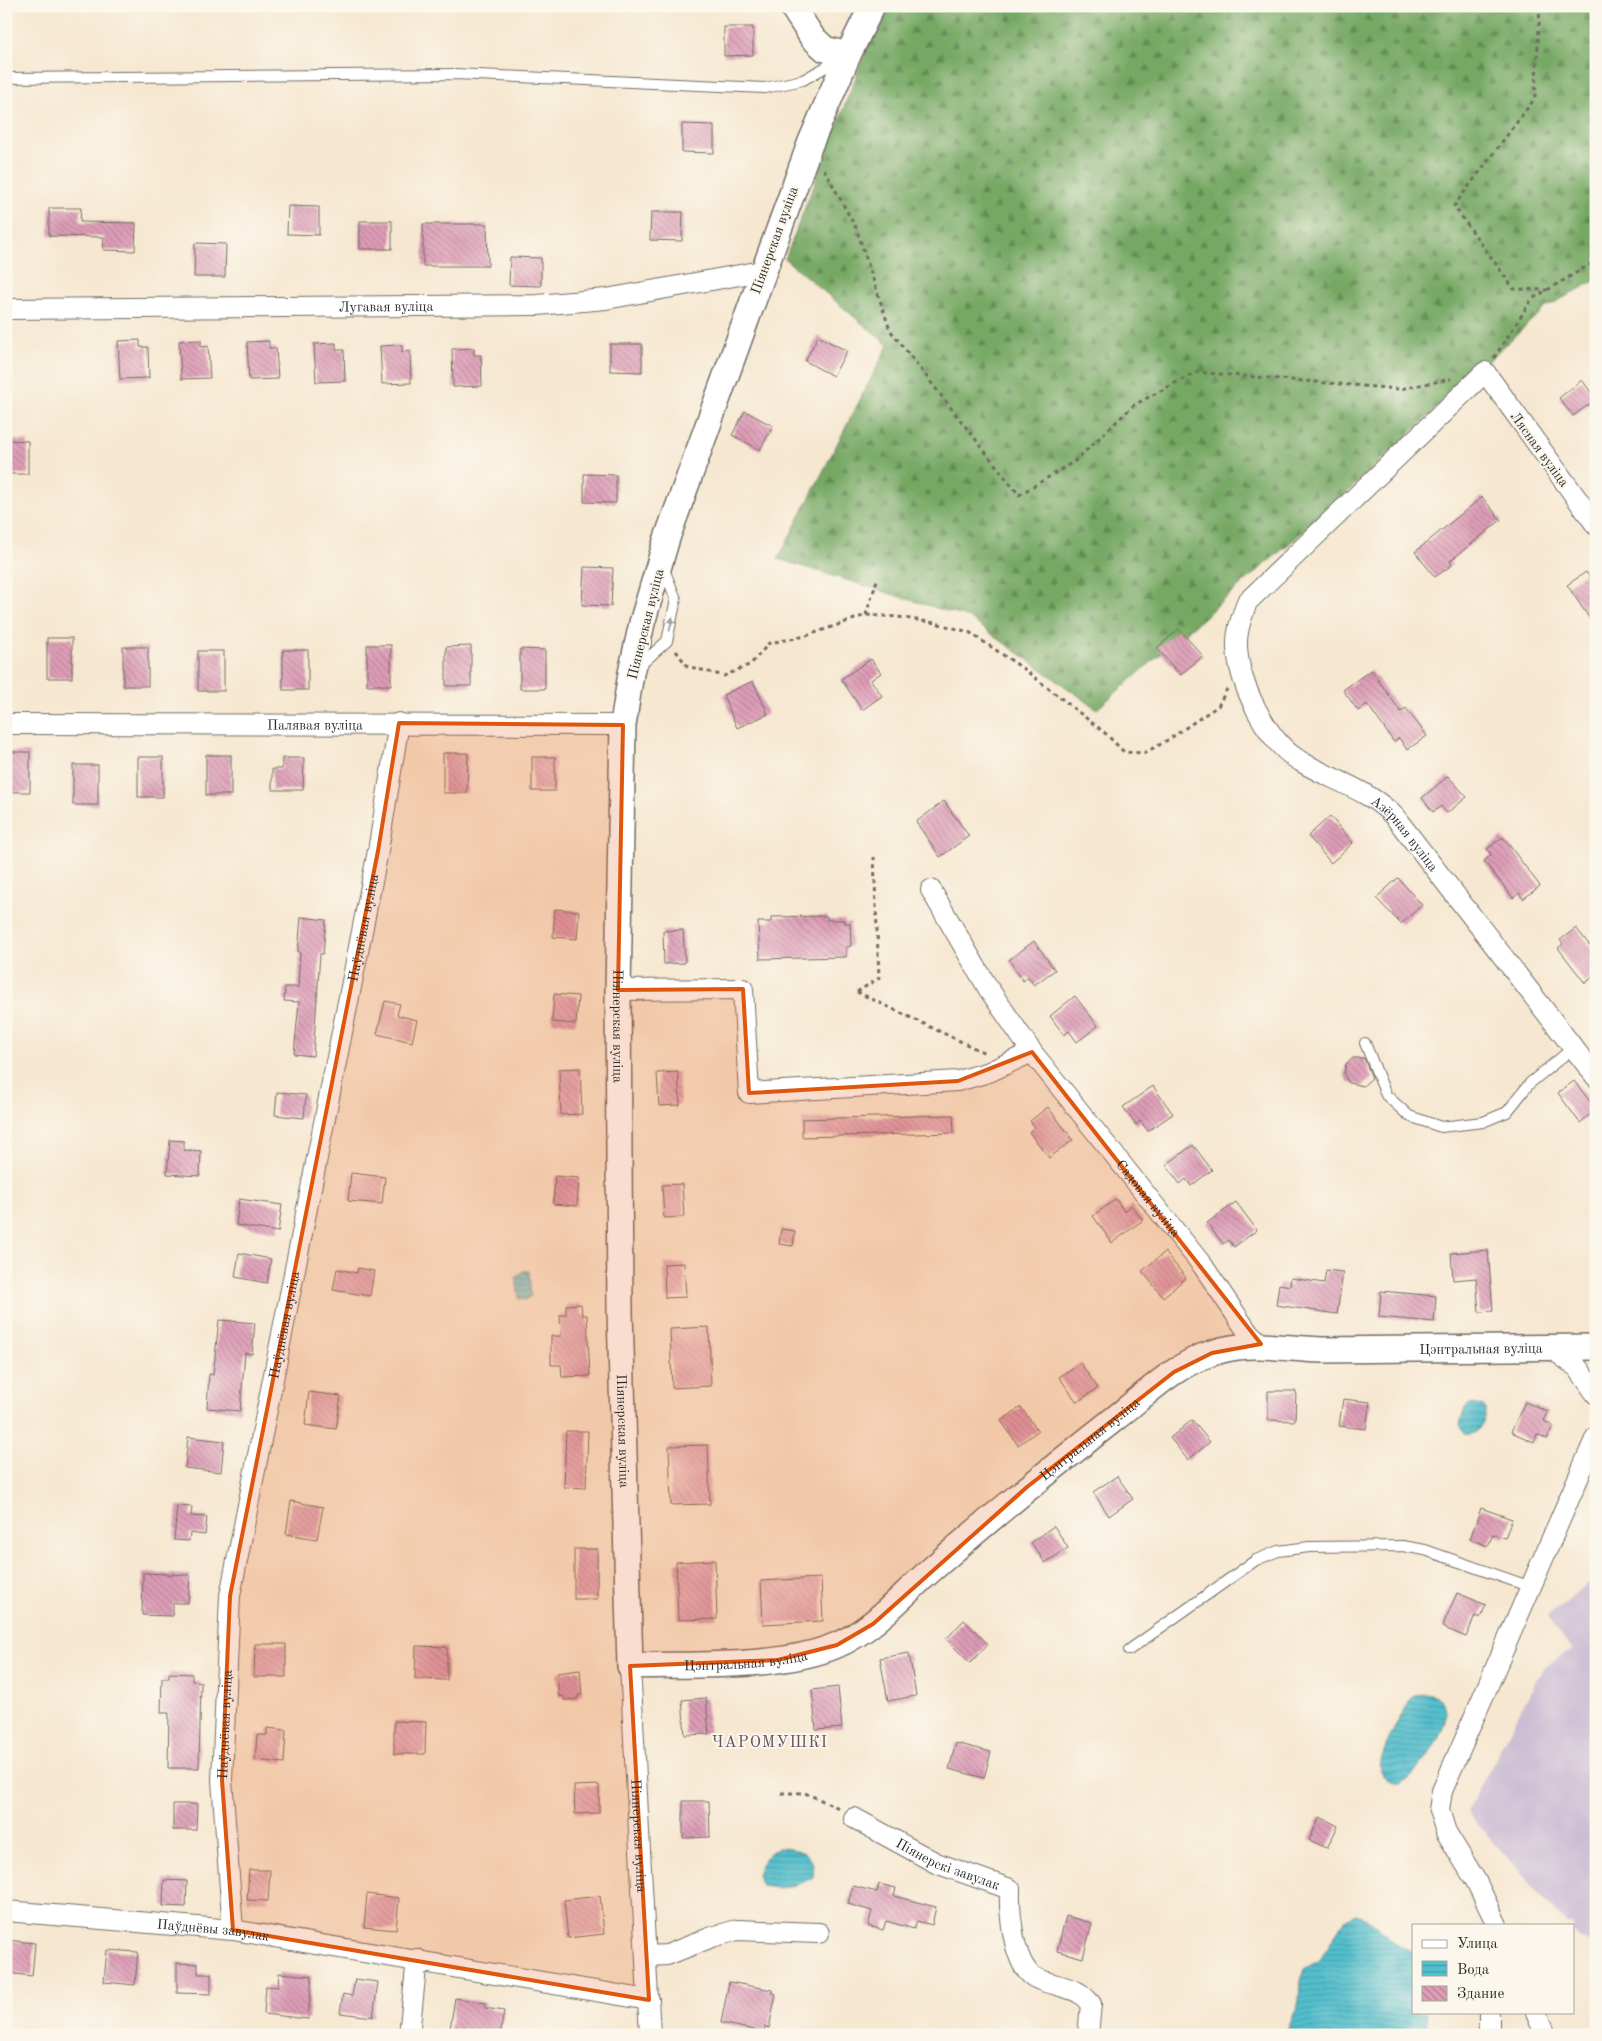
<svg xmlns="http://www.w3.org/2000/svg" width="1602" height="2041" font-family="'Old Standard TT',serif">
	<defs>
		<pattern id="forest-firs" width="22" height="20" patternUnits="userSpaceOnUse" patternTransform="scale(1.25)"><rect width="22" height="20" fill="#76a863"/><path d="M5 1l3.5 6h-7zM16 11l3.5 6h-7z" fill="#618952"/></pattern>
		<pattern id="water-rules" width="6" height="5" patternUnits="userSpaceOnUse" patternTransform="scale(1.25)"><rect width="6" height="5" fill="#53bfcd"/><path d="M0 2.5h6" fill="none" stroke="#459ba7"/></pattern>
		<pattern id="building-back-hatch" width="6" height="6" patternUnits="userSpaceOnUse" patternTransform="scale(1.25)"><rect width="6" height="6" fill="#de9db7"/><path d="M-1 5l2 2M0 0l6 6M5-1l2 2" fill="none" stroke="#b48095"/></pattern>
	</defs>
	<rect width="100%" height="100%" fill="#fbf7ec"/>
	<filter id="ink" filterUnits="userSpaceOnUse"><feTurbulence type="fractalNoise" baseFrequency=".02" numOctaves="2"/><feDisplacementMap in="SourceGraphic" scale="10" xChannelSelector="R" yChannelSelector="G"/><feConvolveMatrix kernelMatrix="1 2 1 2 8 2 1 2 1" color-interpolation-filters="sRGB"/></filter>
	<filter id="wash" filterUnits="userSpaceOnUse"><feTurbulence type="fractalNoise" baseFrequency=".0096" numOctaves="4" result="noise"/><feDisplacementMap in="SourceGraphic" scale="20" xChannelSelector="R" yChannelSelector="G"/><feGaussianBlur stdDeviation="1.12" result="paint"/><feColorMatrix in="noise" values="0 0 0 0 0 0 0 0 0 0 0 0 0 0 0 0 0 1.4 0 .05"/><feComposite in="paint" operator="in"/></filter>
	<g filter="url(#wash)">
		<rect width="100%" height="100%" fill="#f6e7d0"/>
		<path fill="#ccbed4" d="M1596 1577V1944L1578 1937 1573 1932V1925H1567L1467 1812 1544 1666 1573 1650 1547 1617Z"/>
		<path fill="url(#forest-firs)" stroke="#506a47" d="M888 6H1596V280L1545 308 1327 511 1097 709 969 618 778 559 888 345 785 259 867 48Z"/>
		<g fill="url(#water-rules)" stroke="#3f757c">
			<path d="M523 1271H529L531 1296 525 1300 519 1299 516 1277Z"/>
			<path d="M1470 1404 1482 1406 1486 1409C1486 1421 1479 1436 1465 1434L1460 1424 1465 1408Z"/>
			<path d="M1425 1694C1431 1695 1438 1696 1442 1701 1459 1719 1418 1776 1400 1784 1392 1782 1385 1779 1381 1771 1376 1757 1403 1713 1411 1699L1416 1695Z"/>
			<path d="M778 1848C799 1849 817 1852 813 1877 798 1886 776 1892 760 1884L757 1874C762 1862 766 1853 778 1848Z"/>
			<path d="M1354 1915 1366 1918 1399 1946 1413 1951V2012H1426L1428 2035H1286L1299 2001 1300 1981 1304 1969 1320 1960 1343 1922Z"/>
		</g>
		<g id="blocks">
			<g fill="url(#building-back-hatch)">
				<path d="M724 27H753V55L724 56Z"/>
				<path d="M682 124 714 125V153L682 152Z"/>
				<path d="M288 206 319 207V235L287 234Z"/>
				<path d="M49 208H81L80 222 136 223 135 251 103 250 104 237 49 236Z"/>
				<path d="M651 212H683L682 241 650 240Z"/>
				<rect x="360" y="221" width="32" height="28"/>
				<path d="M423 224H487L488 266H423Z"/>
				<path d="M195 243 226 244 225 277H194Z"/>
				<path d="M510 257 541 258V286L509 285Z"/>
				<path d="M818 336 847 351 833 376 805 361Z"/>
				<path d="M140 340V347H148L149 378 120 379 118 341Z"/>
				<path d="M201 340V347L208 346 210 378 181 379 179 341Z"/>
				<path d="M269 341V348H276L278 379 249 380 247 342Z"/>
				<path d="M336 343V350H344L345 381 316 382 314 344Z"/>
				<path d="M610 344H642V372L610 371Z"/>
				<path d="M402 345V352L410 351 411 383 382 384 380 346Z"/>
				<path d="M474 348V355H481L482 386 453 387 452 349Z"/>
				<path d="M1582 380 1596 399 1573 416 1559 398Z"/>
				<path d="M745 411 773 426 760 450 732 435Z"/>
				<path d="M6 440 28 441V474H6Z"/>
				<path d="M584 474 616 475V503L584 502Z"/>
				<path d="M1482 497 1501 520 1450 561 1452 565 1435 577 1415 552Z"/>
				<path d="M584 567 613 568 611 606 582 605Z"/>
				<path d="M1586 572 1596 586V628L1567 585Z"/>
				<path d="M1179 629 1203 656 1180 675 1157 648Z"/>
				<rect x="47" y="638" width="25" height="40"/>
				<rect x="367" y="645" width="24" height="40"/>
				<path d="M471 646V686H446V647Z"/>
				<rect x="123" y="647" width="25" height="39"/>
				<path d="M520 649 545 650V689H520Z"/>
				<rect x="283" y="650" width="25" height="40"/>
				<rect x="198" y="651" width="26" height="40"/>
				<path d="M871 659 881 673 871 680 882 696 862 710 841 679Z"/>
				<path d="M1371 670 1401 712 1406 708 1427 736 1407 750 1399 738 1394 742 1367 704 1358 711 1343 690Z"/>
				<path d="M753 681 768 714 737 728 723 695Z"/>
				<rect x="6" y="752" width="24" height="40"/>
				<path d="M443 753H468L467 793H443Z"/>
				<rect x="206" y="755" width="25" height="40"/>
				<rect x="138" y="757" width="25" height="40"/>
				<rect x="532" y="757" width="23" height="34"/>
				<path d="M282 758H304L303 790H272V769H282Z"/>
				<rect x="73" y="765" width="25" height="40"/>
				<path d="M1448 776 1467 797 1447 813 1441 806 1433 812 1422 798Z"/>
				<path d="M944 801 969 836 940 857 916 822Z"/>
				<path d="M1330 816 1353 843 1331 863 1308 836Z"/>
				<path d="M1503 837 1540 886 1523 899 1519 893 1513 898 1484 861 1491 855 1487 849Z"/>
				<path d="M1398 878 1422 905 1401 924 1376 898Z"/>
				<path d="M555 909 579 911 577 939 553 937Z"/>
				<path d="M827 916V920H845V923H850L851 946 846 947V957L760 959 758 922H771V917Z"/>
				<path d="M301 917 326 920 323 954H320L313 1056 294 1054 299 1002 284 1001 285 987H298L300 952H298Z"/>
				<path d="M1576 928 1596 953V975L1585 983 1558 948 1563 944 1560 940Z"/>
				<path d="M683 930 685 963 664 964 663 931Z"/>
				<path d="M1034 941 1055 970 1034 985 1028 977 1023 981 1009 960Z"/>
				<path d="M554 994 578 996 576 1024 552 1022Z"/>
				<path d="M1075 996 1098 1026 1077 1042 1069 1031 1064 1035 1050 1016Z"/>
				<path d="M385 1001 400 1004 397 1015 417 1020 412 1042 377 1034Z"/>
				<path d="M1353 1058H1364L1372 1078 1363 1086 1349 1083 1344 1074 1346 1064Z"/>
				<path d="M580 1068 582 1114 561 1115 559 1069Z"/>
				<path d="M678 1072 680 1105 659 1106 657 1073Z"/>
				<path d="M1574 1081 1596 1109 1580 1123 1558 1093Z"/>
				<path d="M1153 1086 1173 1114 1148 1131 1140 1121 1136 1125 1123 1107Z"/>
				<path d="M277 1092 306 1095 304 1118 275 1115Z"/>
				<path d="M1048 1107 1073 1140 1049 1158 1029 1132 1035 1127 1030 1121Z"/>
				<path d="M953 1115 954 1133 802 1137V1119Z"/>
				<path d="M170 1140 184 1141V1150L201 1151 200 1176 167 1174Z"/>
				<path d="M1193 1145 1212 1170 1191 1186 1186 1179 1180 1184 1166 1165Z"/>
				<path d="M351 1173 385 1177 382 1204 348 1201Z"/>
				<path d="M555 1176 579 1178 577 1206 553 1204Z"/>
				<path d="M682 1184 684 1217 664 1218 662 1185Z"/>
				<path d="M239 1199 282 1205 278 1232 236 1225Z"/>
				<path d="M1116 1199 1124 1211 1131 1205 1143 1220 1112 1243 1093 1216Z"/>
				<path d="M1236 1202 1257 1230 1234 1247 1229 1240 1223 1244 1207 1223Z"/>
				<path d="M781 1229 795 1231 793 1246 779 1244Z"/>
				<path d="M1488 1250 1493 1311 1479 1312 1476 1278 1453 1280 1451 1253Z"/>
				<path d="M1165 1252 1186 1278 1163 1297 1142 1271Z"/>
				<path d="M239 1253 271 1259 267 1283 235 1277Z"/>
				<path d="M684 1263 686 1297 665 1298 664 1264Z"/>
				<path d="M358 1268 374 1271 370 1296 333 1290 337 1269 357 1273Z"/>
				<path d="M1326 1270 1343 1272 1337 1314 1276 1305 1279 1284 1290 1286 1291 1278 1324 1283Z"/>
				<path d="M1381 1291 1436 1296 1434 1322 1379 1317Z"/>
				<path d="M581 1304 582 1315H587L590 1376 562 1377 561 1365H551V1336H561L560 1315H566V1305Z"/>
				<path d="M219 1320 255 1323 252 1354 245 1353 240 1411 207 1408 209 1374 213 1375Z"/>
				<path d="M709 1327 711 1386 672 1388 670 1329Z"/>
				<path d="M1080 1363 1098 1388 1077 1402 1059 1377Z"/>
				<path d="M1268 1391H1296L1295 1421 1268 1420Z"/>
				<path d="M309 1392 341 1396 336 1429 305 1425Z"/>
				<path d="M1343 1399 1370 1402 1366 1429 1339 1426Z"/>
				<path d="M1525 1402 1548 1412 1544 1421 1553 1426 1547 1439 1537 1434 1534 1442 1511 1432Z"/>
				<path d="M1021 1407 1038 1431 1018 1445 1001 1421Z"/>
				<path d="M1192 1420 1210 1442 1188 1460 1170 1438Z"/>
				<path d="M566 1431H588L586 1488 564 1487Z"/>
				<path d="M188 1437 224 1441 221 1472 185 1468Z"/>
				<path d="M708 1445 710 1504 671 1505 669 1446Z"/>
				<path d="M1117 1476 1133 1499 1109 1516 1093 1492Z"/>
				<path d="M291 1501 323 1507 317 1539 286 1534Z"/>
				<path d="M177 1506 192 1507 191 1516 207 1517 205 1535 190 1533 189 1541 174 1540Z"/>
				<path d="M1481 1508 1512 1519 1505 1538 1493 1534 1488 1546 1470 1539Z"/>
				<path d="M1054 1526 1068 1548 1045 1563 1031 1542Z"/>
				<rect x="574" y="1549" width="23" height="50"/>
				<path d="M715 1560 717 1619 678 1620 676 1562Z"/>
				<path d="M143 1573 190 1575 188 1603H173V1616L142 1615Z"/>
				<path d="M821 1578 823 1621 763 1624 761 1581Z"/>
				<path d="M1457 1593 1486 1605 1480 1618 1475 1616 1466 1637 1442 1627Z"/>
				<path d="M964 1620 988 1644 970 1663 946 1639Z"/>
				<path d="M255 1644H286V1677H254Z"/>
				<path d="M416 1646 447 1647V1680L415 1679Z"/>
				<path d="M909 1653 916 1696 888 1701 880 1658Z"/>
				<path d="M580 1670 582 1695H578V1699L564 1700V1696L559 1697 557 1673Z"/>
				<path d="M169 1673 192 1674V1681L201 1682 199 1768H168L169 1713H161L162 1678H169Z"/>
				<path d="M838 1687 842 1728 816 1730 812 1690Z"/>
				<path d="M706 1698 709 1734 685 1735 682 1700Z"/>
				<path d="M394 1721 426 1722 425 1754H394Z"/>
				<path d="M267 1728 286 1730 284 1763 255 1760 257 1735H267Z"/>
				<path d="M956 1743 991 1752 984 1778 949 1769Z"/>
				<path d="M599 1785V1813L575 1814 574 1786Z"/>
				<path d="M683 1801H709L710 1837 683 1838Z"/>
				<path d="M173 1804H197L196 1830H173Z"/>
				<path d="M1320 1817 1338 1826 1327 1848 1309 1840Z"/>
				<path d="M249 1870H270L268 1901 247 1900Z"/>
				<path d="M164 1880 187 1881 186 1907 163 1906Z"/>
				<path d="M879 1884 896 1888 894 1896 936 1907 932 1925 917 1921 914 1929 886 1921 883 1930 868 1926 872 1911 848 1904 853 1886 877 1892Z"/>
				<path d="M367 1894 399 1898 396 1930 364 1927Z"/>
				<path d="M600 1896 604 1934 568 1938 564 1900Z"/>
				<path d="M1066 1916 1092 1923 1083 1958 1057 1951Z"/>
				<path d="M6 1940 35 1943 32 1976 6 1973Z"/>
				<path d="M107 1950 138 1952 135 1985 104 1982Z"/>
				<path d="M177 1963 198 1964V1974H211V1994L177 1993Z"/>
				<path d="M279 1973 312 1976 308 2019 264 2014 266 1986 278 1987Z"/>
				<path d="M355 1979 378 1982 373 2017 340 2013 343 1994 352 1996Z"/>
				<path d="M729 1982 772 1990V1993L776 1994 769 2028 765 2027 764 2032 721 2023Z"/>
				<path d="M455 1998 486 2003 485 2008 504 2011 500 2035H449Z"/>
			</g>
		</g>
	</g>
	<g filter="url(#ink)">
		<use href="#blocks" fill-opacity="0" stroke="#726d65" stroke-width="1"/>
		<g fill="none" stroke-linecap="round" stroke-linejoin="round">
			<defs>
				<g id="service">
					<path d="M6 78 455 74 765 88 803 80 840 59"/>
					<path d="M637 668 667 641 676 599 663 567"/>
					<path d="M1365 1043 1386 1095 1409 1116 1441 1127 1483 1122 1507 1112 1530 1083 1573 1048"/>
					<path d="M1129 1650 1256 1560 1278 1551 1309 1547 1403 1546 1425 1550 1531 1587"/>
				</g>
				<g id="minor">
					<path id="s1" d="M6 309 537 305 606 299 762 271"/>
					<path id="s2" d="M1596 525 1485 372 1247 602C1242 617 1236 631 1237 647 1239 684 1267 742 1300 761 1333 781 1368 789 1395 817L1596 1077"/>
					<path id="s3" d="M6 724 623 725"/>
					<path id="s4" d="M931 890 988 988 1032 1052 1203 1266 1247 1331 1261 1344"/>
					<path d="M618 990 743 989 749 1093 958 1081 989 1072 1032 1052"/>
					<path d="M1551 1348 1578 1368 1596 1394"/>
					<path id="s5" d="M630 1666 650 2035"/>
					<path id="s6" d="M854 1818 936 1863 1010 1889C1009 1912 1013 1959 1031 1975 1042 1984 1067 1985 1079 1993 1083 1995 1087 2000 1091 2004L1088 2035"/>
					<path id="s7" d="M6 1911 233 1930 649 2000"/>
					<path d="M1497 1925 1476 1881 1446 1832 1439 1810 1442 1791 1596 1437"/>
					<path id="s8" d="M233 1930 222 1780 230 1596 378 851 399 723"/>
					<path d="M647 1956 667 1955 712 1937 737 1930 819 1933"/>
					<path d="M1536 2012 1546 2035"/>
					<path d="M409 2035 417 1959"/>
					<path d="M1489 2035V2012"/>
				</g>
				<g id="tertiary">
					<path d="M792 6 812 37 825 49 848 55"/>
					<path id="s9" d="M872 6 848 55 810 144 667 538 642 623 631 673 623 725 618 990 620 1311 630 1666C691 1664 782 1669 837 1645 874 1629 900 1597 930 1571 990 1518 1051 1469 1113 1420 1144 1396 1174 1365 1212 1353 1250 1340 1284 1349 1323 1350L1596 1347"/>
				</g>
			</defs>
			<use href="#service" stroke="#726d65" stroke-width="12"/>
			<use href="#minor" stroke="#726d65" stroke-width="22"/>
			<use href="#tertiary" stroke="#726d65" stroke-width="28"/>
			<g stroke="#726d65" stroke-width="3" stroke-dasharray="4 4" stroke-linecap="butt">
				<path d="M1540 6 1535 98 1454 206 1514 289 1547 290"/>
				<path d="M824 169 856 228 890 330 1019 495 1075 461 1134 405 1196 372 1399 389 1451 379"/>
				<path d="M1494 358 1532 299 1596 261"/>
				<path d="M866 615 878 577"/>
				<path d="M676 651 687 666 724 676 751 664 769 643 806 636 866 615 898 617 935 623 969 632 1024 669 1105 733 1124 752 1144 753 1163 743 1218 706 1227 689"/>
				<path d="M857 992 985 1053"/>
				<path d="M857 992 879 978 874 857"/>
				<path d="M781 1793H805L839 1808"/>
			</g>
			<use href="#service" stroke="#fff" stroke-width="10"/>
			<use href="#minor" stroke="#fff" stroke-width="20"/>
			<use href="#tertiary" stroke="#fff" stroke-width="25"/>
		</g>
		<defs><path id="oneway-solid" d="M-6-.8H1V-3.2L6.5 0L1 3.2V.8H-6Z" transform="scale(1.25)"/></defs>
		<use fill="#a0a0a0" href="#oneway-solid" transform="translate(671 624) rotate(-78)"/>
	</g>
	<path fill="#df570e" fill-opacity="0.2" stroke="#df570e" stroke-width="4" stroke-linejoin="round" d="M399 723 623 725 618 990 743 989 749 1093 958 1081 1032 1052 1261 1344 1212 1353 1174 1372 1027 1487 873 1624 837 1645 778 1660 630 1666 649 2000 233 1930 222 1780 230 1596 378 851Z"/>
	<g text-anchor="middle" stroke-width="4" stroke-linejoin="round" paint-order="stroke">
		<g font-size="14" fill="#2b2b2b" stroke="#fbf7ec">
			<text transform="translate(774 240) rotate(-70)" y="5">Піянерская вуліца</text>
			<text dy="5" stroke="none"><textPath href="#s1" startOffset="380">Лугавая вуліца</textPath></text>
			<text transform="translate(1540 449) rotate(54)" y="5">Лясная вуліца</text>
			<text transform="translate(645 624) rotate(-76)" y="5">Піянерская вуліца</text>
			<text dy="5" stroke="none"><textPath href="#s3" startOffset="309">Палявая вуліца</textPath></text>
			<text dy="5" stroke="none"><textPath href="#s2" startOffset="830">Азёрная вуліца</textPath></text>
			<text dy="5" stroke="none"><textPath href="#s8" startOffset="1016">Паўднёвая вуліца</textPath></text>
			<text dy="5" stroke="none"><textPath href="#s9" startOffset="1064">Піянерская вуліца</textPath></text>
			<text dy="5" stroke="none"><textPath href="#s4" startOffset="378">Садовая вуліца</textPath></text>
			<text dy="5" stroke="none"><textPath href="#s8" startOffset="611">Паўднёвая вуліца</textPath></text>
			<text dy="5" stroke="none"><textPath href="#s9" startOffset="2660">Цэнтральная вуліца</textPath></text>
			<text dy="5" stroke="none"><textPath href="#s9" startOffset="1469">Піянерская вуліца</textPath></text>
			<text dy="5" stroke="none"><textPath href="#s9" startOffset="2240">Цэнтральная вуліца</textPath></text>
			<text dy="5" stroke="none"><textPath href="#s9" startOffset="1820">Цэнтральная вуліца</textPath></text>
			<text dy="5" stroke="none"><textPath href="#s8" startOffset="206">Паўднёвая вуліца</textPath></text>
			<text dy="5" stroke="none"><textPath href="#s5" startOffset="170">Піянерская вуліца</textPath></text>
			<text dy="5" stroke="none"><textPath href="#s6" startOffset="105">Піянерскі завулак</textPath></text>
			<text dy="5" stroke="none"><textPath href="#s7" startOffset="208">Паўднёвы завулак</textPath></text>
		</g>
		<g font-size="16" letter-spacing="1" fill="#6a535c" stroke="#fbf7ec">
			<text x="770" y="1747">ЧАРОМУШКІ</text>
		</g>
	</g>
	<rect width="1602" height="2041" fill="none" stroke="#fbf7ec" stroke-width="25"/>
	<rect x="1412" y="1924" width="162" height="90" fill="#fbf7ec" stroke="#a8a59f"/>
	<rect x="1422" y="1940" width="25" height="8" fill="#ffffff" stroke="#a8a59f"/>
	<text x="1457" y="1948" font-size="15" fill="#2b2b2b">Улица</text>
	<rect x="1422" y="1961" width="25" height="15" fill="url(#water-rules)" stroke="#a8a59f"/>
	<text x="1457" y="1974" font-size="15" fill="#2b2b2b">Вода</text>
	<rect x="1422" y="1986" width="25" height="15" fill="url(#building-back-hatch)" stroke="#a8a59f"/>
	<text x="1457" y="1998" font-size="15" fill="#2b2b2b">Здание</text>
</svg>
